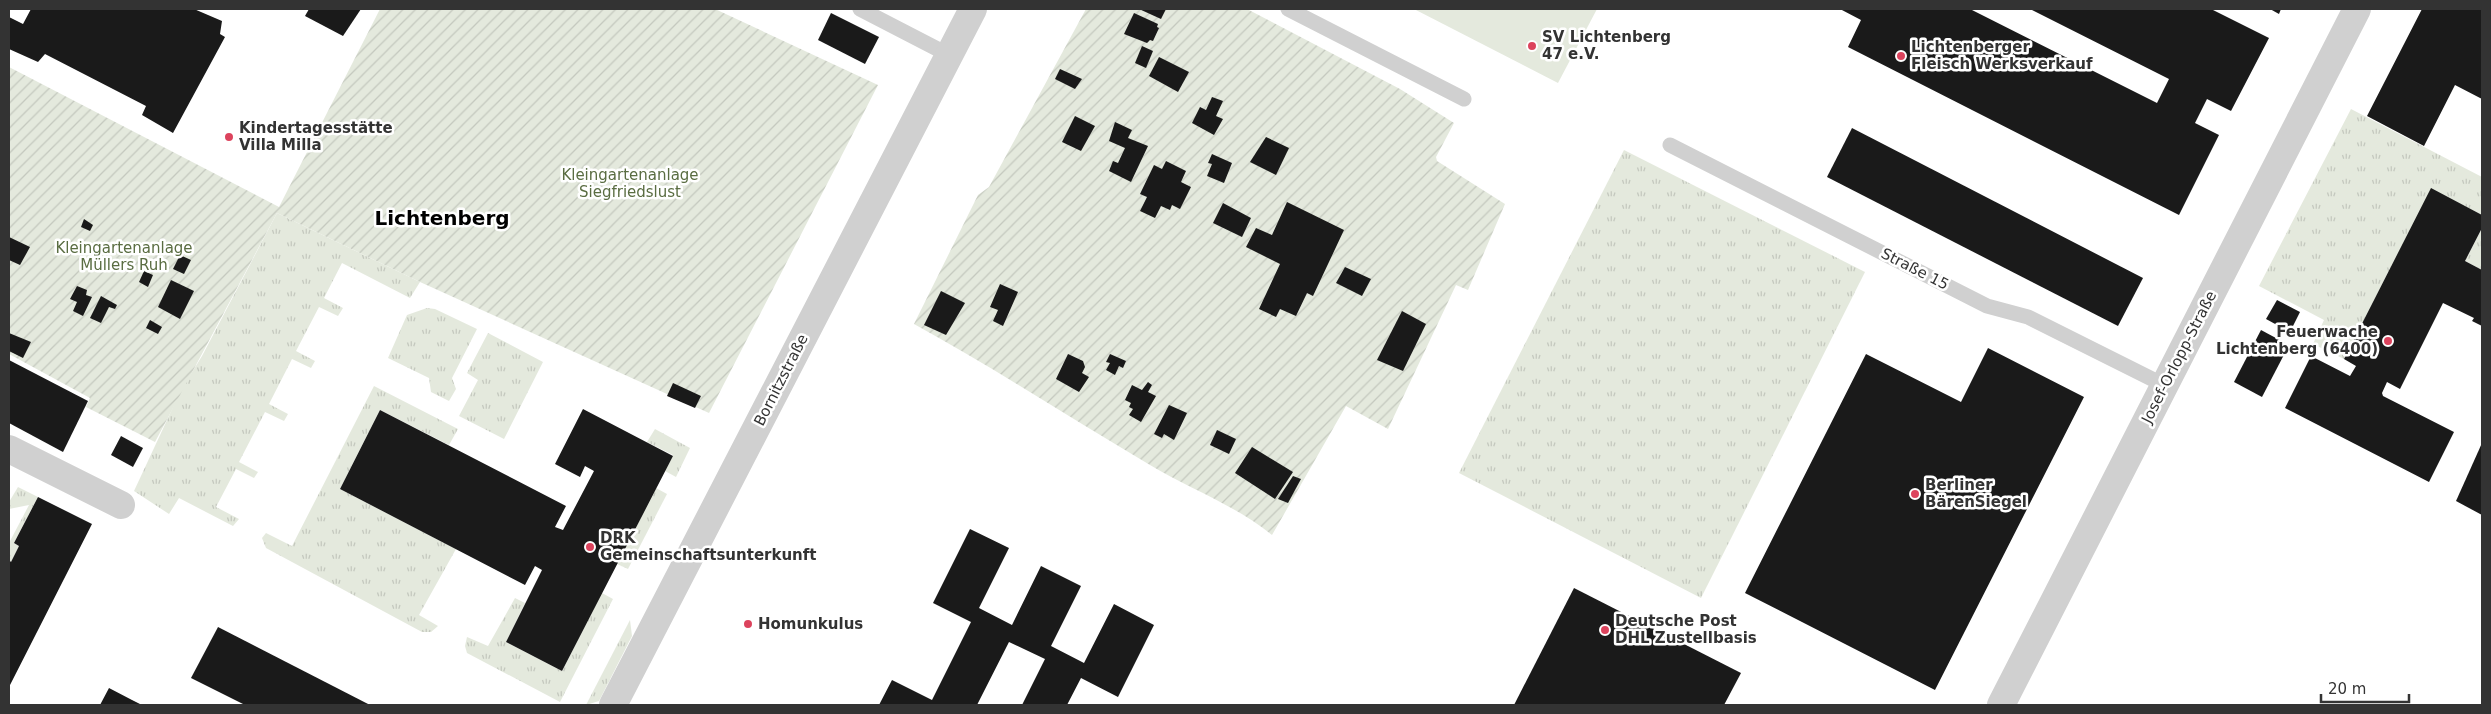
<svg xmlns="http://www.w3.org/2000/svg" width="2491" height="714" font-family="'DejaVu Sans',sans-serif">
	<defs>
		<pattern id="grass-tufts" width="24" height="20" patternUnits="userSpaceOnUse" patternTransform="scale(1.25)"><rect width="24" height="20" fill="#e4e9dd"/><path d="M3 7l-1-3M5 7V3M7 7l1-3M15 17l-1-3M17 17v-4M19 17l1-3" fill="none" stroke="#c4c8be"/></pattern>
		<pattern id="garden-furrows" width="10" height="10" patternUnits="userSpaceOnUse" patternTransform="scale(1.25)"><rect width="10" height="10" fill="#e4e9dd"/><path d="M-1 1l2-2M0 10L10 0M9 11l2-2" fill="none" stroke="#c4c8be"/></pattern>
	</defs>
	<rect width="100%" height="100%" fill="#fff"/>
	<g fill="url(#grass-tufts)">
		<path d="M2351 109 2482 177V215L2431 189 2344 359 2313 344 2324 320 2259 286Z"/>
		<path d="M1624 150 1865 272 1701 598 1459 473Z"/>
		<path d="M277 213 420 282 410 298 342 263 324 298 343 308 338 316 319 307 296 351 315 361 311 368 292 359 269 404 288 414 284 421 265 412 239 462 258 472 254 478 236 469 216 507 239 519 233 526 179 498 169 514 134 491 181 390 202 356Z"/>
		<path d="M2482 228V270L2465 261Z"/>
		<path d="M427 308 435 309 477 329 452 378 456 389 449 401 431 392 429 378 388 358 407 315Z"/>
		<path d="M488 333 543 362 504 439 459 416 478 380 467 373Z"/>
		<path d="M374 386 458 429 449 445 380 410 340 489 456 549 419 615 438 626 431 632H422L266 548 262 538 266 533 292 546Z"/>
		<path d="M655 429 690 448 676 477 665 471 673 455 647 442Z"/>
		<path d="M18 487 38 497 14 543 19 546 11 562 9 560V543L29 505 9 509V502Z"/>
		<path d="M656 488 667 494 628 569 617 564Z"/>
		<path d="M602 593 613 599 560 702 467 653 465 646 467 637 488 646 515 598 525 603 506 642 562 671Z"/>
		<path d="M630 620 632 636 599 701 586 705Z"/>
	</g>
	<g fill="url(#garden-furrows)">
		<path d="M380 9H715L878 85 709 413 420 282 277 213 155 442 86 407 90 398 9 354V67L279 207Z"/>
		<path d="M1086 9H1247L1400 89 1454 123 1436 157 1437 161 1505 204 1468 290 1456 285 1388 429 1346 406 1272 535C1235 505 1190 489 1150 465 1071 418 994 368 914 324L978 195 989 187Z"/>
	</g>
	<path fill="#e4e9dd" d="M1414 9H1597L1558 83Z"/>
	<g fill="#1a1a1a">
		<path d="M31 9H194L222 21 220 34 225 37 173 133 142 115 146 106 45 54 38 62 9 49V17L23 24Z"/>
		<path d="M309 9H361L343 36 305 16Z"/>
		<path d="M1139 9H1166L1161 19Z"/>
		<path d="M1840 9H1970L2157 103 2169 79 2030 9H2211L2269 38 2231 111 2207 99 2195 123 2219 135 2179 215 1848 47 1861 20Z"/>
		<path d="M2270 9H2281L2279 14Z"/>
		<path d="M2422 9H2482V99L2455 85 2424 146 2367 116Z"/>
		<path d="M831 13 879 37 865 64 818 40Z"/>
		<path d="M1134 13 1158 24 1157 27 1159 28 1153 41 1150 40 1147 43 1124 34Z"/>
		<path d="M1142 46 1153 51 1146 68 1135 63Z"/>
		<path d="M1159 57 1189 72 1178 92 1149 76Z"/>
		<path d="M1060 69 1082 79 1075 89 1055 79Z"/>
		<path d="M1212 97 1223 101 1216 116 1223 119 1214 135 1192 123 1200 107 1206 110Z"/>
		<path d="M1075 116 1095 126 1081 151 1062 142Z"/>
		<path d="M1115 122 1132 130 1128 138 1148 146 1131 182 1109 171 1113 161 1118 163 1125 148 1109 141Z"/>
		<path d="M1852 128 2143 278 2118 326 1827 177Z"/>
		<path d="M1266 137 1289 148 1276 175 1250 162Z"/>
		<path d="M1212 154 1232 163 1224 183 1207 176 1212 164 1208 163Z"/>
		<path d="M1166 161 1186 171 1181 182 1191 187 1180 209 1172 205 1170 210 1161 206 1155 218 1140 211 1147 197 1140 194 1154 165 1162 169Z"/>
		<path d="M2431 188 2482 215V228L2465 261 2482 270V326L2472 321 2474 318 2443 303 2400 389 2387 382 2382 393 2383 396 2454 432 2429 482 2285 408 2311 356 2350 376 2356 366 2344 359Z"/>
		<path d="M1287 202 1344 230 1313 296 1307 293 1296 316 1280 309 1276 317 1259 309 1280 264 1246 247 1256 228 1272 235Z"/>
		<path d="M1223 203 1251 218 1242 237 1213 223Z"/>
		<path d="M84 219 93 225 90 231 81 227Z"/>
		<path d="M9 237 30 247 20 265 9 260Z"/>
		<path d="M180 255 191 260 184 274 173 269Z"/>
		<path d="M1345 267 1371 279 1362 296 1336 283Z"/>
		<path d="M144 271 153 275 148 287 139 282Z"/>
		<path d="M171 280 194 291 180 319 158 307Z"/>
		<path d="M1000 284 1018 292 1003 326 993 321 998 310 990 307Z"/>
		<path d="M77 286 87 290 86 295 92 297 83 316 73 311 77 302 70 299Z"/>
		<path d="M941 291 965 303 946 335 924 325Z"/>
		<path d="M101 296 117 305 115 309 109 307 101 323 90 318Z"/>
		<path d="M2277 300 2300 312 2290 332 2266 319Z"/>
		<path d="M1402 311 1426 324 1403 371 1377 360Z"/>
		<path d="M150 320 162 327 158 334 146 328Z"/>
		<path d="M2261 330 2289 345 2262 397 2234 382Z"/>
		<path d="M9 333 31 342 23 358 9 351Z"/>
		<path d="M1988 348 2084 397 1935 690 1745 593 1866 354 1961 402Z"/>
		<path d="M1068 354 1083 361 1085 367 1082 373 1089 377 1079 392 1056 379Z"/>
		<path d="M1110 354 1126 361 1123 368 1119 366 1115 375 1106 370 1110 363 1106 362Z"/>
		<path d="M9 360 88 401 63 452 9 423Z"/>
		<path d="M1148 382 1152 385 1148 392 1156 396 1141 422 1129 415 1133 409 1129 407 1131 403 1125 400 1132 385 1142 390Z"/>
		<path d="M673 383 701 396 695 408 667 396Z"/>
		<path d="M1169 405 1187 413 1174 440 1164 434 1162 438 1154 434Z"/>
		<path d="M583 409 673 456 562 671 506 642 542 570 535 566 525 585 340 489 380 410 566 506 555 527 563 530 594 471 585 466 580 477 555 464Z"/>
		<path d="M1217 430 1236 439 1229 454 1210 445Z"/>
		<path d="M121 436 143 448 133 467 111 455Z"/>
		<path d="M2482 443V515L2456 501Z"/>
		<path d="M1252 447 1293 472 1275 499 1235 473Z"/>
		<path d="M1293 476 1301 479 1288 503 1278 499Z"/>
		<path d="M38 497 92 524 9 687V560L11 562 19 546 14 543Z"/>
		<path d="M970 529 1009 548 979 608 1012 625 1041 566 1081 586 1051 646 1084 663 1114 604 1154 625 1118 697 1081 678 1067 705H1022L1045 659 1009 642 977 705H879L892 680 932 700 971 622 933 603Z"/>
		<path d="M1574 588 1741 673 1724 705H1514Z"/>
		<path d="M218 627 370 705H245L191 678Z"/>
		<path d="M109 688 132 700 142 705H100Z"/>
	</g>
	<g fill="none" stroke-linecap="round" stroke-linejoin="round">
		<g stroke="#d0d0d0" stroke-width="15">
			<path d="M860 9 949 55"/>
			<path d="M1288 9 1464 99"/>
			<path d="M1670 145 1987 306 2028 317 2164 385"/>
		</g>
		<g stroke="#d0d0d0" stroke-width="28">
			<path d="M9 449 121 505"/>
			<path d="M613 705 973 9"/>
		</g>
		<path stroke="#d0d0d0" stroke-width="28" d="M2001 705 2357 9"/>
	</g>
	<g fill="#dc435d" stroke="#fff" stroke-width="2">
		<circle cx="1532" cy="46" r="5"/>
		<circle cx="1901" cy="56" r="5"/>
		<circle cx="229" cy="137" r="5"/>
		<circle cx="2388" cy="341" r="5"/>
		<circle cx="1915" cy="494" r="5"/>
		<circle cx="590" cy="547" r="5"/>
		<circle cx="748" cy="624" r="5"/>
		<circle cx="1605" cy="630" r="5"/>
	</g>
	<g text-anchor="middle" stroke-width="5" stroke-linejoin="round" paint-order="stroke">
		<g font-size="15" font-weight="bold" fill="#333" stroke="#fff" text-anchor="start">
			<text x="1542" y="42">SV Lichtenberg<tspan x="1542" dy="17">47 e.V.</tspan></text>
			<text x="1911" y="52">Lichtenberger<tspan x="1911" dy="17">Fleisch Werksverkauf</tspan></text>
			<text x="239" y="133">Kindertagesstätte<tspan x="239" dy="17">Villa Milla</tspan></text>
			<text x="2378" y="337" text-anchor="end">Feuerwache<tspan x="2378" dy="17">Lichtenberg (6400)</tspan></text>
			<text x="1925" y="490">Berliner<tspan x="1925" dy="17">BärenSiegel</tspan></text>
			<text x="600" y="543">DRK<tspan x="600" dy="17">Gemeinschaftsunterkunft</tspan></text>
			<text x="1615" y="626">Deutsche Post<tspan x="1615" dy="17">DHL Zustellbasis</tspan></text>
			<text x="758" y="629">Homunkulus</text>
		</g>
		<g font-size="15" fill="#5a6d42" stroke="#fff">
			<text x="630" y="180">Kleingartenanlage<tspan x="630" dy="17">Siegfriedslust</tspan></text>
			<text x="124" y="253">Kleingartenanlage<tspan x="124" dy="17">Müllers Ruh</tspan></text>
		</g>
		<g font-size="15" fill="#333" stroke="#fff">
			<text transform="translate(1915 269) rotate(27)" y="5">Straße 15</text>
			<text transform="translate(2179 357) rotate(-63)" y="5">Josef-Orlopp-Straße</text>
			<text transform="translate(781 380) rotate(-63)" y="5">Bornitzstraße</text>
		</g>
		<g font-size="20" font-weight="bold" fill="#000" stroke="#fff">
			<text x="442" y="225">Lichtenberg</text>
		</g>
	</g>
	<rect width="2491" height="714" fill="none" stroke="#333333" stroke-width="20"/>
	<path d="M2321 694v8h88v-8" fill="none" stroke="#333333" stroke-width="2.5"/>
	<text x="2328" y="694" font-size="15" fill="#333333" stroke="#ffffff" stroke-width="4" paint-order="stroke">20 m</text>
</svg>
